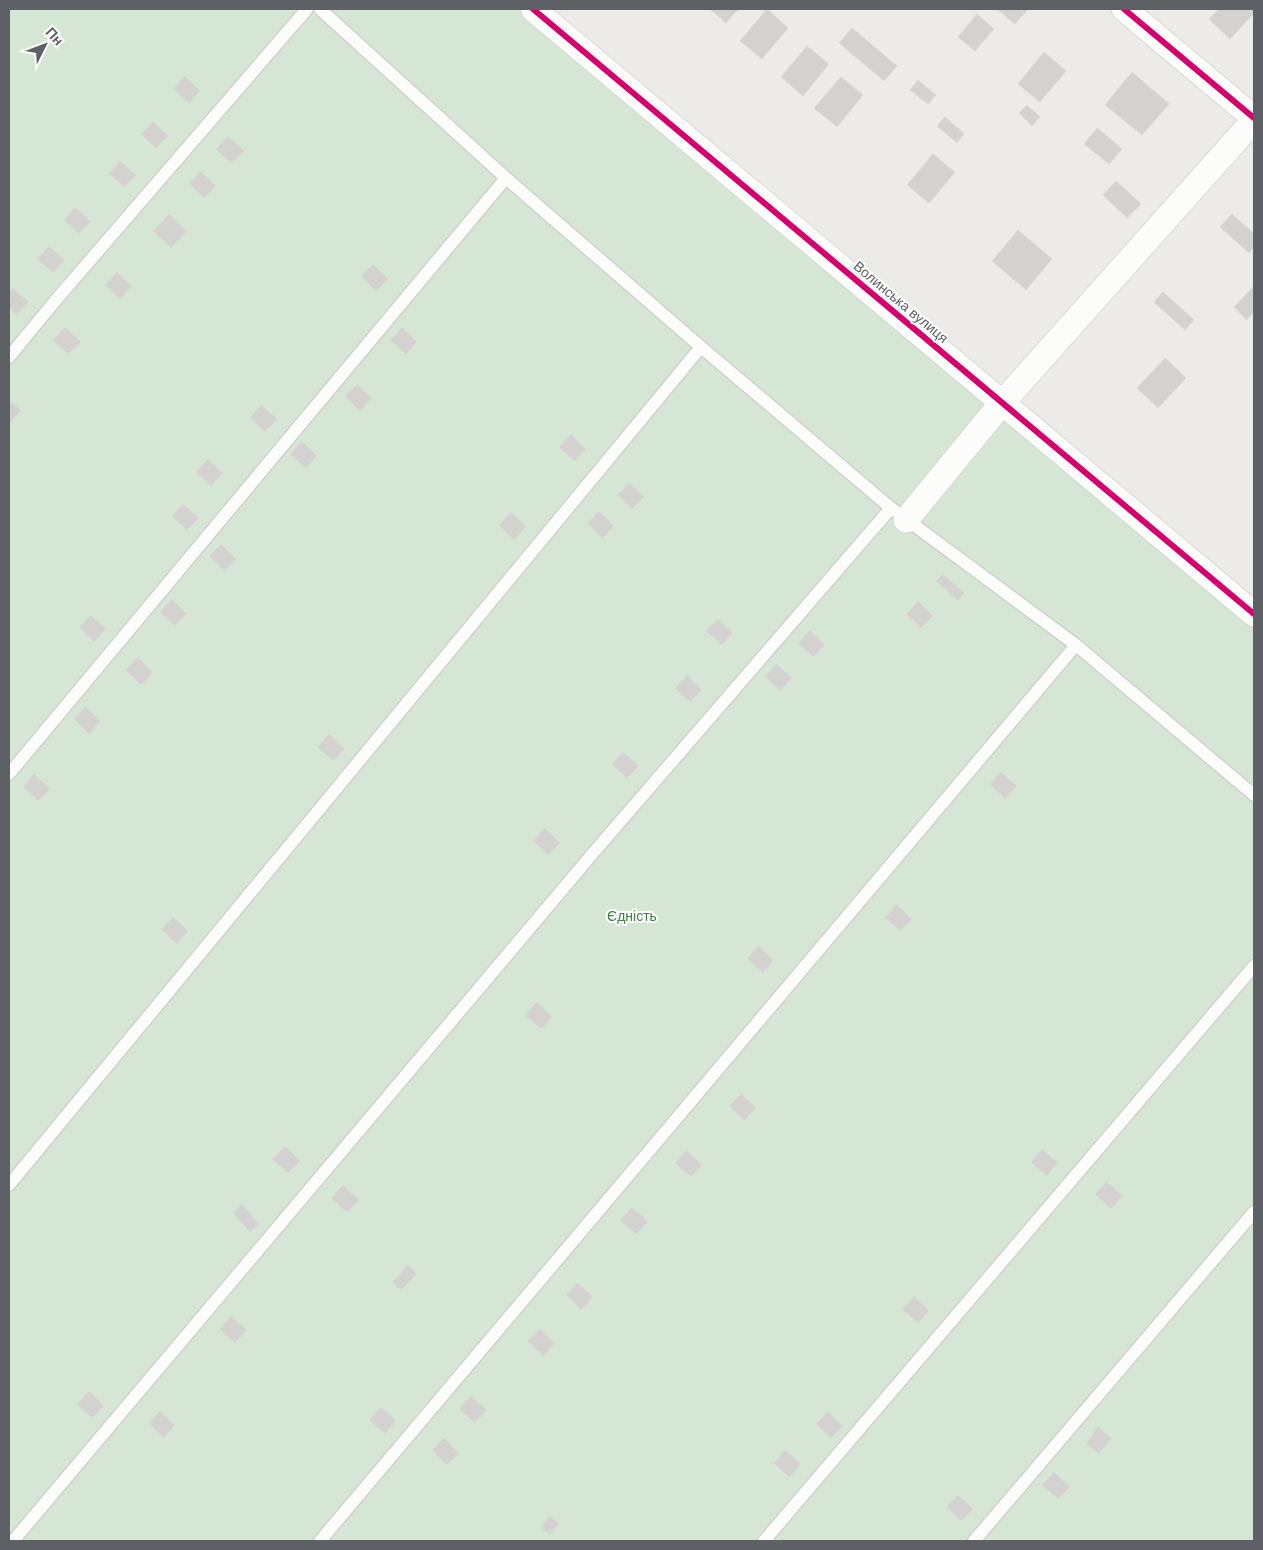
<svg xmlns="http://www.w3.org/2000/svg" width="1263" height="1550" font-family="Helvetica,sans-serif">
	<rect width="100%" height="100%" fill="#ecebe7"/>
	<path fill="#d6e6d5" d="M9 9H521L1254 624V1541H9Z"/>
	<g fill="#d3d2d0" stroke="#dbdad6">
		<path d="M710 9H738L726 23Z"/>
		<path d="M767 9 788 28 762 59 740 41Z"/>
		<path d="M997 9H1028L1015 24Z"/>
		<path d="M1219 9H1254V13L1230 39 1209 19Z"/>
		<path d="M977 14 994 29 975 51 958 37Z"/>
		<path d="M852 28 897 66 884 81 839 43Z"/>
		<path d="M807 46 829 64 803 96 781 77Z"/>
		<path d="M1044 52 1066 71 1040 102 1018 84Z"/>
		<path d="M1132 72 1169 104 1142 135 1105 105Z"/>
		<path d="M185 76 200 91 189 103 173 89Z"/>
		<path d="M841 77 863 95 837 127 814 108Z"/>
		<path d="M918 80 936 95 928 104 910 90Z"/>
		<path d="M1027 105 1040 117 1032 126 1019 113Z"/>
		<path d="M945 117 964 133 957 143 937 126Z"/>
		<path d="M153 121 168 136 156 148 141 134Z"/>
		<path d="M1097 128 1122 149 1109 164 1084 144Z"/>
		<path d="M228 136 244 151 231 163 216 149Z"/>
		<path d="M933 154 955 172 929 203 907 185Z"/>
		<path d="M120 161 136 175 124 187 109 173Z"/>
		<path d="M201 171 216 186 204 198 189 183Z"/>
		<path d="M1116 181 1141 204 1127 218 1103 195Z"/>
		<path d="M75 207 91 222 79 234 64 220Z"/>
		<path d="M169 214 187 231 171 248 153 231Z"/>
		<path d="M1232 214 1254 234V248L1249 253 1220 227Z"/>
		<path d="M1018 230 1052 259 1026 290 992 261Z"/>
		<path d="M49 246 65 260 53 273 37 259Z"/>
		<path d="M373 264 388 279 376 291 361 276Z"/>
		<path d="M117 272 132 286 120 299 105 285Z"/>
		<path d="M1254 286V312L1247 320 1234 307Z"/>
		<path d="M13 288 29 302 17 315 9 307V293Z"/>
		<path d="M1163 292 1194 320 1185 330 1154 302Z"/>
		<path d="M65 327 81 342 68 354 53 340Z"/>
		<path d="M402 327 417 342 406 354 390 340Z"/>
		<path d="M1165 358 1186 378 1158 408 1137 388Z"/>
		<path d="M357 384 372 398 360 411 345 396Z"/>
		<path d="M9 400 21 411 9 424Z"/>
		<path d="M261 405 277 419 265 432 250 417Z"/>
		<path d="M571 434 586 449 575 461 559 447Z"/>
		<path d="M302 441 317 456 306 468 290 454Z"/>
		<path d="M208 459 223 473 211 486 196 472Z"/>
		<path d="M629 483 644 497 632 509 617 495Z"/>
		<path d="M183 504 199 518 187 530 172 516Z"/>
		<path d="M599 511 614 526 603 538 587 524Z"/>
		<path d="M511 512 526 527 514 540 499 525Z"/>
		<path d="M221 544 236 559 225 571 209 556Z"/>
		<path d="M943 574 964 593 958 601 936 581Z"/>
		<path d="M172 599 187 614 175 626 160 612Z"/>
		<path d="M918 601 933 616 921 628 906 614Z"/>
		<path d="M91 615 106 629 94 642 79 627Z"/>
		<path d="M718 619 733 633 722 645 706 631Z"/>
		<path d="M810 630 825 645 813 657 798 643Z"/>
		<path d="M138 657 153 672 141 685 126 670Z"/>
		<path d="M776 664 792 678 780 691 765 676Z"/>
		<path d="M687 675 702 690 690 702 675 688Z"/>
		<path d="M85 707 101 721 89 734 74 719Z"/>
		<path d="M329 734 345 749 333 761 317 747Z"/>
		<path d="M623 752 639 766 627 778 612 764Z"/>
		<path d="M1001 772 1017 786 1005 799 990 784Z"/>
		<path d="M34 774 50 789 38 801 23 787Z"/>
		<path d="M545 828 560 843 548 855 533 841Z"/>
		<path d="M897 904 912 919 900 931 885 917Z"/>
		<path d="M173 917 188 931 177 944 161 929Z"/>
		<path d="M759 946 774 960 763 973 747 958Z"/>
		<path d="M537 1002 552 1017 541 1029 525 1015Z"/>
		<path d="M741 1094 756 1108 744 1121 729 1106Z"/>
		<path d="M285 1146 300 1161 288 1173 272 1159Z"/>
		<path d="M1042 1149 1058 1163 1047 1176 1031 1162Z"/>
		<path d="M687 1150 702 1165 691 1177 675 1163Z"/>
		<path d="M1107 1182 1123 1196 1111 1209 1095 1194Z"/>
		<path d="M343 1185 359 1200 347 1212 331 1198Z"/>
		<path d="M242 1204 259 1224 250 1232 233 1213Z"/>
		<path d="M632 1207 648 1222 636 1234 620 1220Z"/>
		<path d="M408 1265 417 1274 401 1290 392 1282Z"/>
		<path d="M577 1283 593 1297 581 1310 566 1295Z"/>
		<path d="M914 1296 929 1311 918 1323 902 1309Z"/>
		<path d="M231 1316 247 1330 235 1343 220 1329Z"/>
		<path d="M540 1329 555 1343 543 1356 527 1341Z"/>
		<path d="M89 1391 104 1406 92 1418 77 1404Z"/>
		<path d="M471 1396 487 1410 475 1423 459 1409Z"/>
		<path d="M381 1407 396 1421 385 1434 369 1420Z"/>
		<path d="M160 1411 175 1425 164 1438 149 1423Z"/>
		<path d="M828 1411 843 1426 831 1438 816 1424Z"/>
		<path d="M1098 1427 1112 1438 1099 1454 1086 1444Z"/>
		<path d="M444 1438 459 1453 447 1465 432 1450Z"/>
		<path d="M785 1450 801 1464 789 1477 774 1463Z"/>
		<path d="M1054 1472 1070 1487 1058 1499 1042 1485Z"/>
		<path d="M958 1495 973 1509 961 1521 946 1507Z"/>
		<path d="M549 1516 559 1523 550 1535 541 1528Z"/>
	</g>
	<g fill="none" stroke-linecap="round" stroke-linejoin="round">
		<defs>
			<g id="service">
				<path d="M320 9 506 178 701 347 891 508 1076 645 1254 795"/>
				<path d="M9 357 55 301 307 9"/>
				<path d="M9 774 506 178"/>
				<path d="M9 1185 701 347"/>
				<path d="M13 1541 594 852 891 508"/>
				<path d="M320 1541 1076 645"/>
				<path d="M764 1541 1254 966"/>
				<path d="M974 1541 1254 1212"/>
			</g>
			<g id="minor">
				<path d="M533 9 1254 614"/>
				<path d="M1124 9 1254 118"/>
				<path d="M906 520 1002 403 1254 120"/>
			</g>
		</defs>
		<use href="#service" stroke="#c8c7c7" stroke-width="14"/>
		<use href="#minor" stroke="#c8c7c7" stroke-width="26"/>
		<use href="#service" stroke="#fcfcfb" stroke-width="12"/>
		<use href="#minor" stroke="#fcfcfb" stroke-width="25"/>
		<defs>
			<g id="cycleway">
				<path d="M533 9 1254 614"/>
				<path d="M1124 9 1254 118"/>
			</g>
		</defs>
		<use href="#cycleway" stroke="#fff" stroke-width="9"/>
		<use href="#cycleway" stroke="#d6006c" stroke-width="6"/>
	</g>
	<g text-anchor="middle" stroke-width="4" stroke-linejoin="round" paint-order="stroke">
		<g font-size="14" fill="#5d6064" stroke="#fff">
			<text transform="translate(901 302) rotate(40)" y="5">Волинська вулиця</text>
		</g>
		<g font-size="14" fill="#3e8145" stroke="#fff">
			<text x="632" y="921">Єдність</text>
		</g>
	</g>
	<rect width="1263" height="1550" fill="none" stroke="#5d6064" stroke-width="20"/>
	<g transform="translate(45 45) rotate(48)" stroke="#ffffff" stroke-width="4" paint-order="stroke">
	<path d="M0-4L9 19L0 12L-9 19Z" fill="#5d6064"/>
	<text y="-8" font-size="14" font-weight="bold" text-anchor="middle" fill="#5d6064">Пн</text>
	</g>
</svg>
